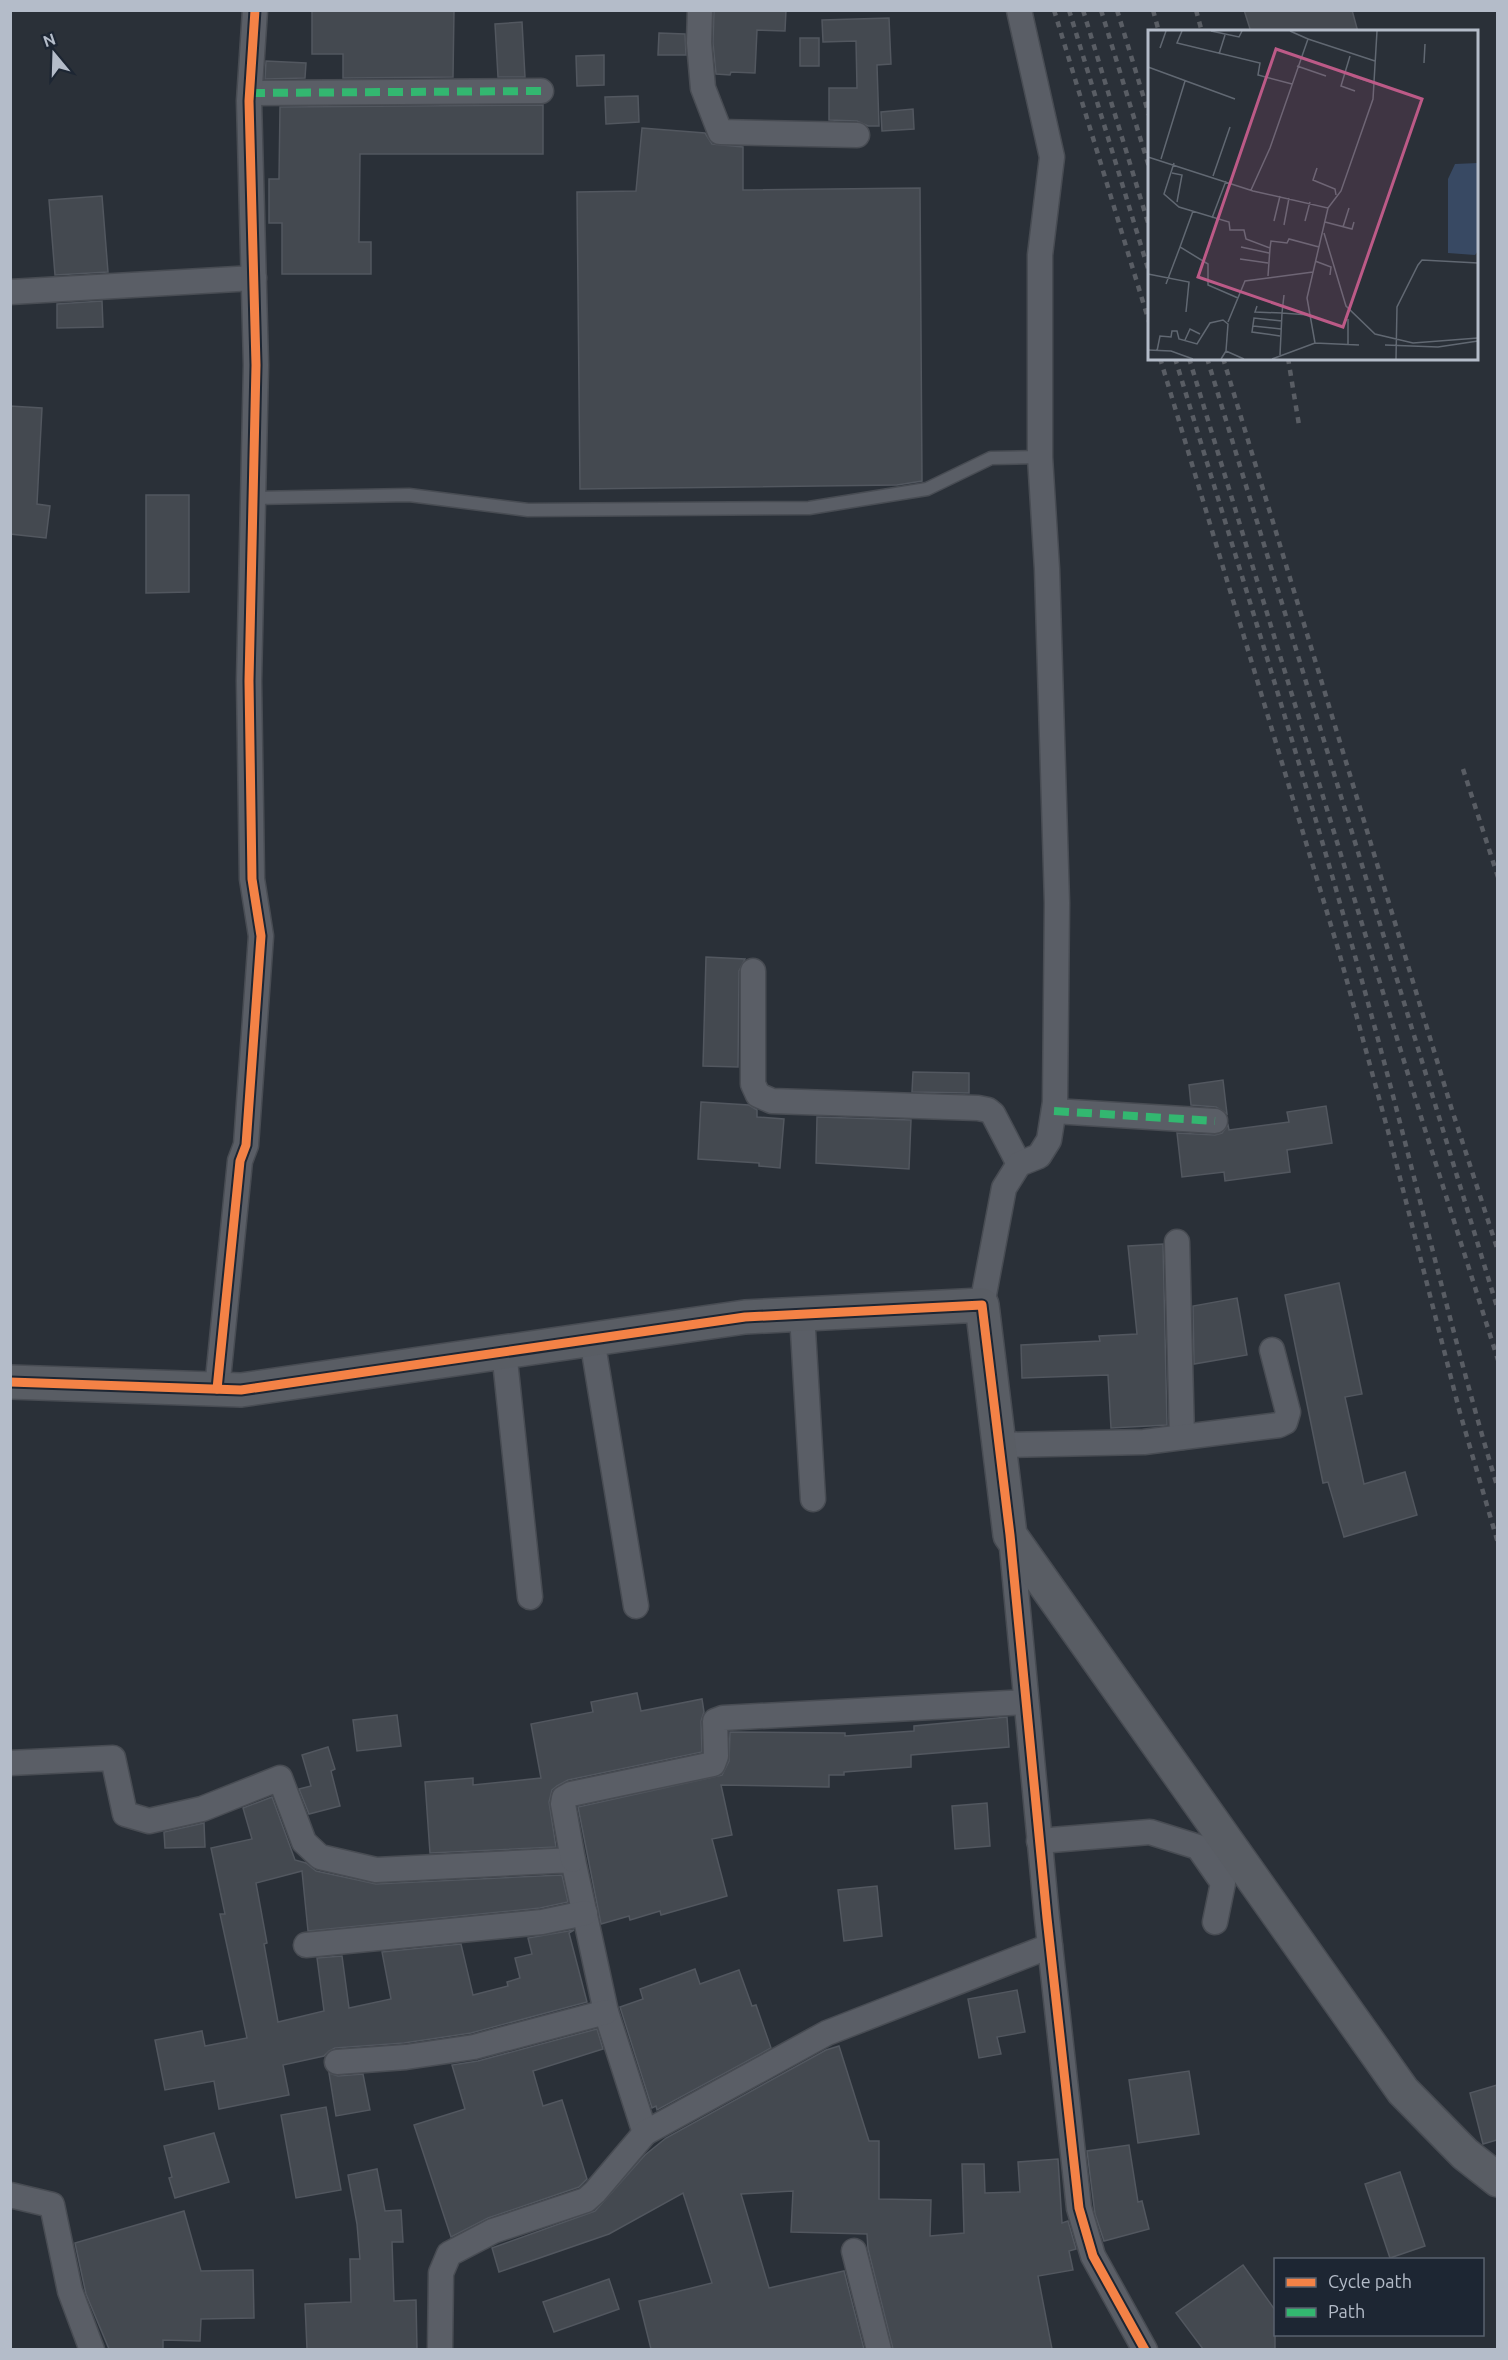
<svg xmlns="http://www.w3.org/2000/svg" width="1508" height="2360" font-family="Ubuntu,sans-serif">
	<rect width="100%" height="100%" fill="#2a3038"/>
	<g fill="#444950" stroke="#52575f" stroke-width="1.5">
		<path d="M312 10H454L453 77 343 78V54H312Z"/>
		<path d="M714 10H786L785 31 757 30 755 73 731 72 730 75 716 74 713 43Z"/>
		<path d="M1244 10H1352L1358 32H1251Z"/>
		<path d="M889 18 891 64 877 65 879 126H868L857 121 829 120V88H857L856 41 823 42 822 20Z"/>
		<path d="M522 22 525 77H498L495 24Z"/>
		<path d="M659 33 685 34 686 55H658Z"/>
		<rect x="800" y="38" width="19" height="28"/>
		<path d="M604 55V85L577 86 576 56Z"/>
		<path d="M266 61 306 63 305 78 265 79Z"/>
		<path d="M638 96 639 122 606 124 605 97Z"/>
		<path d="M543 105V154H360L359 242H371V274H282V223H269V179H279L280 107Z"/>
		<path d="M913 109 914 129 882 131 881 112Z"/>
		<path d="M642 128 705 133 712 144 743 147V190L920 188 922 481 897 485 580 489 577 192 636 191Z"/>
		<path d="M102 196 108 272 55 275 49 200Z"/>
		<path d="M102 301 103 327 57 328V304Z"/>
		<path d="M10 406 42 408 37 504 50 506 46 538 10 534Z"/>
		<path d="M146 495H189V592L146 593Z"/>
		<path d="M706 957 745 959 739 971 738 1067 703 1066Z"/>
		<path d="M913 1072 969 1073V1093L912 1092Z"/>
		<path d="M1223 1080 1227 1114 1216 1107 1191 1105 1189 1085Z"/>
		<path d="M701 1102 749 1105 757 1110V1117L784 1119 780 1168 759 1166V1163L698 1159Z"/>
		<path d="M1326 1106 1332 1143 1287 1150 1290 1172 1225 1181 1224 1172 1182 1177 1177 1133 1215 1135 1222 1133 1228 1125 1229 1130 1289 1122 1287 1112Z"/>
		<path d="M817 1117 911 1120 909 1169 816 1163Z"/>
		<path d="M1163 1244 1167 1425 1111 1428 1108 1375 1022 1378 1021 1345 1100 1341 1099 1336 1137 1334 1128 1246Z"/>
		<path d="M1339 1283 1362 1394 1345 1397 1364 1484 1405 1472 1417 1515 1344 1537 1328 1482 1323 1483 1285 1295Z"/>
		<path d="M1237 1298 1247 1355 1194 1364 1193 1306Z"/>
		<path d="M637 1693 641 1711 702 1699 704 1712 701 1721 702 1752 568 1780 557 1786 552 1790 549 1802 556 1847 430 1853 425 1782 473 1778V1785L541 1778 531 1724 593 1712 591 1702Z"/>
		<path d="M397 1715 401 1746 357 1751 353 1720Z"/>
		<path d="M1007 1717 1009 1747 911 1755V1767L844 1772V1775H829V1787L721 1785 732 1835 712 1839 727 1896 661 1915 660 1911 630 1920 629 1916 601 1924 578 1807 722 1775 729 1761 730 1732 845 1733V1736L914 1731V1726Z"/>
		<path d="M328 1747 335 1769 331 1771 340 1806 309 1814 299 1789 311 1786 302 1755Z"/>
		<path d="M272 1797 295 1860 306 1863 316 1871 376 1884 562 1875 568 1902 540 1908 308 1931 302 1871 256 1883 267 1943 264 1944 278 2022 324 2011 317 1958 342 1956 349 2008 391 1999 382 1952 461 1944 473 1995 508 1986 507 1982 520 1978 515 1958 532 1954 528 1938 574 1930 569 1933 587 2002 471 2033 404 2043 335 2048 329 2051 324 2056 283 2065 289 2095 219 2109 214 2081 165 2090 155 2040 202 2031 205 2046 247 2038 220 1914H225L211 1848 252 1839 243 1808Z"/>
		<path d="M987 1803 990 1846 955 1849 952 1806Z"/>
		<path d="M204 1823 205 1847 165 1848 164 1832Z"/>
		<path d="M877 1886 882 1936 844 1941 838 1890Z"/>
		<path d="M695 1969 700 1984 739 1970 752 2006 756 2005 771 2048 657 2110 656 2106 652 2108 620 2007 643 1999 640 1989Z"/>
		<path d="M1017 1990 1025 2032 997 2037 1001 2054 979 2058 968 1999Z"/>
		<path d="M597 2029 603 2049 533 2071 543 2106 562 2100 587 2179 579 2187 488 2218 451 2237 414 2125 465 2109 452 2065 478 2061Z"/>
		<path d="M839 2046 869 2141H879V2199L931 2200 930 2236 964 2233 962 2164H984L985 2193 1020 2192 1018 2162 1058 2159 1062 2223 1068 2221 1076 2249 1069 2251 1073 2270 1038 2276 1052 2349H893L868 2249 867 2234 791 2232 793 2191 741 2194 769 2288 844 2271 864 2349H651L639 2301 712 2283 683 2193 609 2234 499 2272 492 2248 595 2211 645 2155 666 2138 826 2050Z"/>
		<path d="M1189 2071 1199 2134 1138 2143 1129 2080Z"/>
		<path d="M329 2073 338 2076 363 2074 370 2110 336 2116Z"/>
		<path d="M1497 2085V2140L1483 2144 1470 2093Z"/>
		<path d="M326 2107 341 2190 296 2198 281 2115Z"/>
		<path d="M214 2133 229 2182 175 2198 169 2178 172 2177 164 2146Z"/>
		<path d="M1129 2145 1138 2202 1142 2201 1149 2229 1104 2241 1095 2214 1087 2151Z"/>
		<path d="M377 2169 385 2211 401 2210 403 2242H392L394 2301 416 2300 417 2349H307L305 2304 351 2302 350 2259H360L357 2224 348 2175Z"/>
		<path d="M1400 2172 1425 2246 1390 2258 1365 2184Z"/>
		<path d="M184 2211 201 2271 253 2270 254 2318 201 2319 200 2341 163 2340V2349H109L86 2294 75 2243Z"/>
		<path d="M1243 2265 1275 2310V2349H1203L1176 2313Z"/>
		<path d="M609 2279 619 2309 554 2332 543 2302Z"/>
	</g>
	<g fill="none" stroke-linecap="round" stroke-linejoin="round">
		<defs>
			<path id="lane" d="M253 498 409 495 528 510 809 508 927 489 991 458 1040 457"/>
			<g id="street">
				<path d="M700 10 699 43 703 88 720 132 857 135"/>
				<path d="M250 93 541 91"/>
				<path d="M10 292 254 278"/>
				<path d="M753 971V1084L758 1095 772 1101 978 1108 988 1110 993 1114 1019 1164"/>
				<path d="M1054 1111 1215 1121"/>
				<path d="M1177 1242 1182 1437"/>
				<path d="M982 1305 1004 1188 1019 1164 1039 1156 1049 1140 1055 1102 1057 903 1047 569 1040 457V255L1052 157 1019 10"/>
				<path d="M802 1314 813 1499"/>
				<path d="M592 1339 636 1606"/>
				<path d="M504 1351 530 1597"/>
				<path d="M217 1389 240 1161 246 1145 261 936 252 879 249 681 256 365 249 101 255 10"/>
				<path d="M999 1445 1144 1442 1279 1425 1285 1422 1288 1412 1272 1350"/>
				<path d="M1011 1537 1047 1918 1079 2208 1093 2256 1145 2350"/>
				<path d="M10 1763 113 1758 125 1814 149 1821 202 1809 280 1778 304 1842 320 1857 376 1870 573 1860 606 2012 645 2133"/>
				<path d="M1039 1841 1150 1832 1198 1847 1223 1883 1215 1922"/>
				<path d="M573 1860 563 1804 564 1798 571 1794 713 1764 716 1756 715 1721 723 1718 1026 1702"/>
				<path d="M306 1945 542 1922 585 1913"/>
				<path d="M337 2062 406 2057 474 2047 606 2012"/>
				<path d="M10 2195 52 2205 70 2291 92 2350"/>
				<path d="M854 2251 879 2350"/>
				<path d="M440 2350 441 2273 449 2254 493 2231 586 2200 595 2192 645 2133 827 2033 1050 1946"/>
			</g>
			<path id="secondary" d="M10 1382 241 1390 745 1317 982 1305 1010 1535 1403 2091 1465 2154 1498 2180"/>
		</defs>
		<use href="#lane" stroke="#484c53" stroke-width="15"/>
		<use href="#street" stroke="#484c53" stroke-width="27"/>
		<use href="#secondary" stroke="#484c53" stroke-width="36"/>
		<use href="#lane" stroke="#5a5e66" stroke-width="12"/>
		<use href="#street" stroke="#5a5e66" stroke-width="24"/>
		<use href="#secondary" stroke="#595d64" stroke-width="33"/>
		<g stroke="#595d64" stroke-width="4.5" stroke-dasharray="6 6" stroke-linecap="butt">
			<path d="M1054 10 1150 325"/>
			<path d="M1069 10 1150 275"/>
			<path d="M1083 10 1150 229"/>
			<path d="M1101 10 1150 170"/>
			<path d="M1117 10 1150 118"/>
			<path d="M1153 10 1159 32"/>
			<path d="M1196 10 1202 32"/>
			<path d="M1160 358 1339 952 1388 1131 1460 1413 1498 1543"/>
			<path d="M1175 358C1241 575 1310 791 1370 1010 1414 1169 1450 1331 1498 1489"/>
			<path d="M1189 358 1422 1120 1498 1360"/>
			<path d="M1207 358 1498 1310"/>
			<path d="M1223 358 1452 1110 1498 1251"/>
			<path d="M1288 358 1299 425"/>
			<path d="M1463 769 1498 877"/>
		</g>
		<g stroke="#33b770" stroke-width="8" stroke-dasharray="15 8" stroke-linecap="butt">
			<path d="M250 93 541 91"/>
			<path d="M1054 1111 1215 1121"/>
		</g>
		<defs>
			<g id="cycleway">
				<path d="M10 1382 241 1390 745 1317 982 1305 1010 1535 1047 1918 1079 2208 1093 2256 1145 2350"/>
				<path d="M217 1389 240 1161 246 1145 261 936 252 879 249 681 256 365 249 101 255 10"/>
			</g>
		</defs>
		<use href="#cycleway" stroke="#1d2633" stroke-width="13"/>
		<use href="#cycleway" stroke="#f48246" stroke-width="9"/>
	</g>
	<g transform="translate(1148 30)">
		<rect width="330" height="330" fill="#2a3038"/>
		<path d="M330 133V221L327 225 300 223V149L307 134Z" fill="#384963"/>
		<path fill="none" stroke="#616872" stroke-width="1.5" d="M34 1 29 13 112 33 110 45 144 54M63 1 91 7 94 1M160 9 227 31M12 18 18 1M71 24 77 5M202 26 193 56 207 61M276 33 277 14M149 36 178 46M0 37 87 69M204 46 226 53M0 127 105 161 180 178 159 268 167 313M13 129 37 51M26 133 16 164 31 177 81 192 82 200H96L98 209 122 218 120 246M169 138 165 150 187 159 188 165M24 143 34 145 29 172M65 146 82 97M103 160 122 118 160 9 142 1M180 178 193 161 225 69 229 1M45 181 32 217 60 234V255L90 268M64 188 78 151M126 191 132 166M157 191 162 172M177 192 204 199 206 192M136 195 141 168M195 197 201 178M176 203 198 276 227 304 265 313 330 308M93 217 121 223M122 218 123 211 139 213 141 209 171 217M92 229 120 233M167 231 183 237 182 245M0 244 41 252 38 282M18 254 32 217M109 276 107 282 134 283 136 265M80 292 97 251 165 242M105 296 133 299M132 306 104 302 106 288 134 291M37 310 42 299 52 304M200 314V289M237 315 290 317 330 311M0 320 23 321 45 329M9 321 12 306 23 307 24 301H29L31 309 49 314 62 293 75 290 80 294 78 321M132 325 134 283 161 285M73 329 78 321 96 329M124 329 167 313 211 315M248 329 249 277 270 235 274 230 330 233"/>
		<path fill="#bc5a87" fill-opacity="0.15" stroke="#bc5a87" stroke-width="3" d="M128 19 274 69 195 297 50 247Z"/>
		<rect width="330" height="330" fill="none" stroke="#b4bcc9" stroke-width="3"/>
	</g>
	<rect width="1508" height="2360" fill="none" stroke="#b4bcc9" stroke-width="24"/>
	<rect x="1274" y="2258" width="210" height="78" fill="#1d2633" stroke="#59626f" stroke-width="1.5"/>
	<rect x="1286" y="2278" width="30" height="9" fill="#f48246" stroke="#59626f" stroke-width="1.5"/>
	<text x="1328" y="2288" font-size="18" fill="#b4bcc9">Cycle path</text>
	<rect x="1286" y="2308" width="30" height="9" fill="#33b770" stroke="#59626f" stroke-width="1.5"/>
	<text x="1328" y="2318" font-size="18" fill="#b4bcc9">Path</text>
	<g transform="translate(54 54) rotate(341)" stroke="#1d2633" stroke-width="4.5" paint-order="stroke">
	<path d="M0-4.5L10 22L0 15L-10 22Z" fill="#b4bcc9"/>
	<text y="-9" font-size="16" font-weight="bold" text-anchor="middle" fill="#b4bcc9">N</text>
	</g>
</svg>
